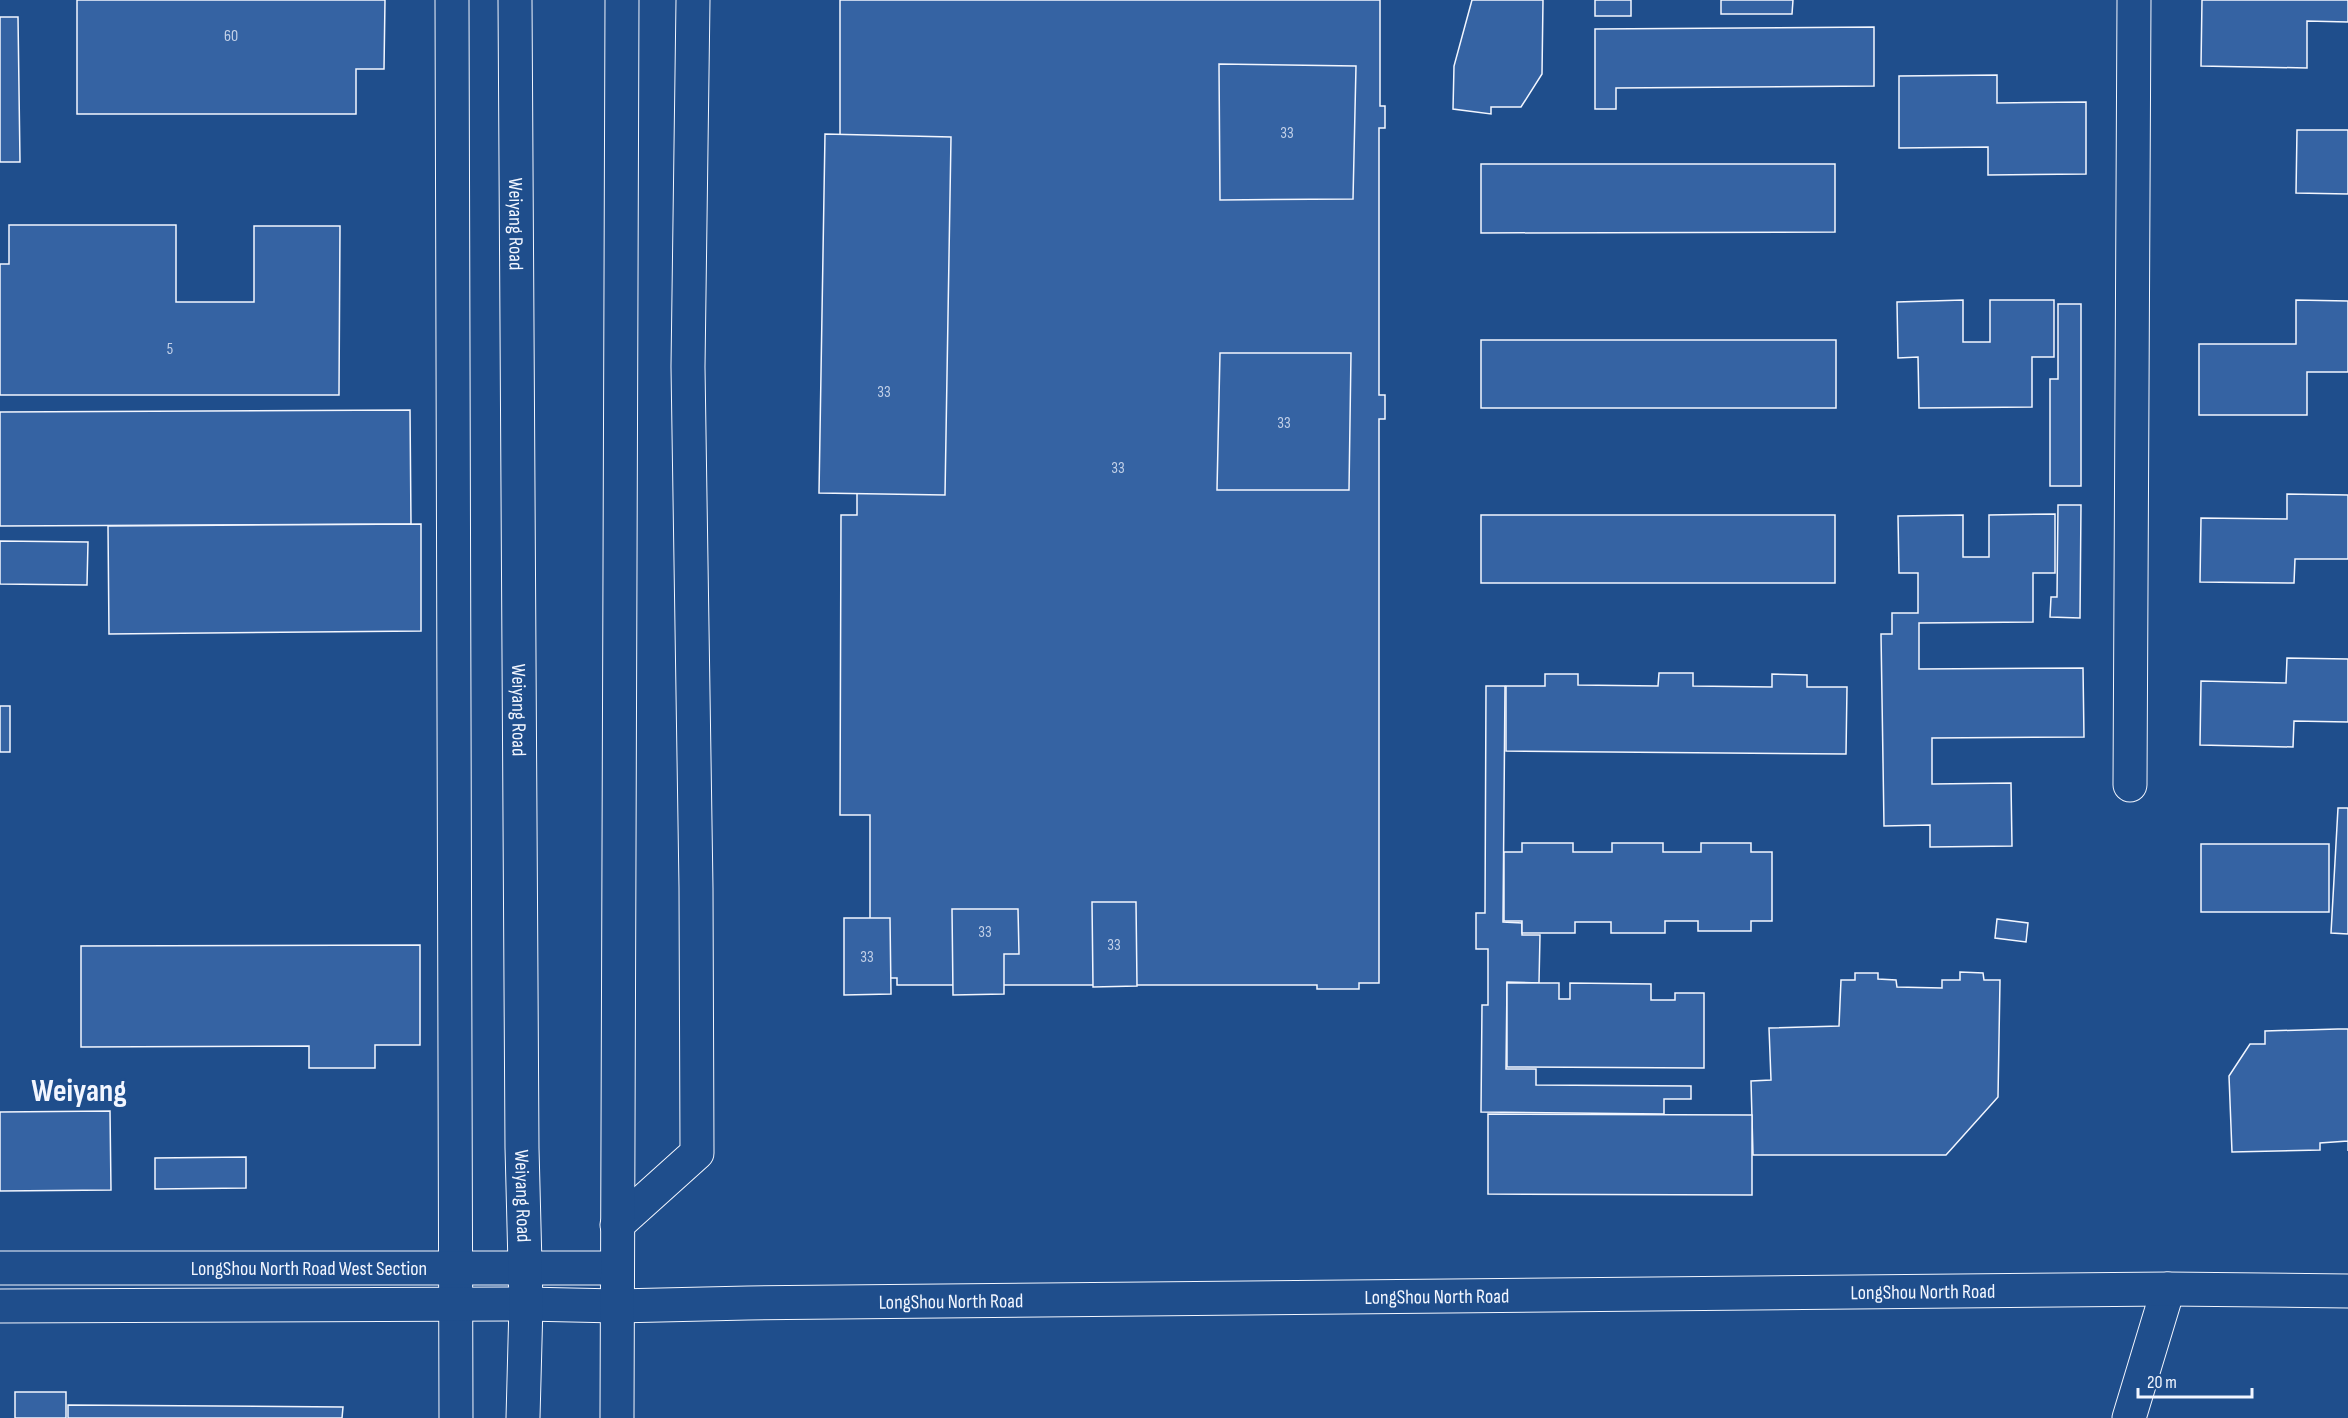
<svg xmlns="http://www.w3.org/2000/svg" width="2348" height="1418" font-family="'Sofia Sans Condensed',sans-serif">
	<rect width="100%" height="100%" fill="#1f4e8c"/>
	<g fill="#3563a3" stroke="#f2f6ff" stroke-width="1.5">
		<path d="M77 0H385L384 69H356V114H77Z"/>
		<path d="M840 0H1380V106H1385V128H1379V395H1385V419H1379V983H1359V989H1317V985H897V978H870V815H840L841 515H857V170H840Z"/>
		<path d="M1472 0H1543L1542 74 1521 107H1491V114L1453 109 1454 66Z"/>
		<rect x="1595" y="0" width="36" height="16"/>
		<path d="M1721 0H1793L1792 14H1721Z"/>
		<path d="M2202 0H2348V22L2307 21V68L2201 66Z"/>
		<path d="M0 17H18L20 162H0Z"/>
		<path d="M1874 27V86L1616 88V109H1595V29Z"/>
		<path d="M1219 64 1356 66 1353 199 1220 200Z"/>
		<path d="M1997 75V103L2086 102V174L1988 175V147L1899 148V76Z"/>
		<path d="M2297 130H2348V194L2296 193Z"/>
		<path d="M825 134 951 137 945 495 819 493Z"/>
		<path d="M1481 164H1835V232L1481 233Z"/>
		<path d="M9 225H176V302H254V226H340L339 395H0V264H9Z"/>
		<path d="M1963 300V342H1990V300H2054V357H2032V407L1919 408 1918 357 1898 358 1897 302Z"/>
		<path d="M2296 300 2348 301V372H2307V415H2199V344H2296Z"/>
		<path d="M2058 304H2081V486H2050V379H2058Z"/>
		<rect x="1481" y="340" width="355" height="68"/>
		<path d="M1220 353H1351L1349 490H1217Z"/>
		<path d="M410 410 411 524 0 526V412Z"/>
		<path d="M2287 494 2348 495V559H2295L2294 583 2200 582 2201 518 2287 519Z"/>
		<path d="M2058 505H2081L2080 618 2050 617 2051 597H2057Z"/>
		<path d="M2055 514V573H2033V622L1919 623V669L2083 668 2084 737 1932 738V784L2011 783 2012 846 1930 847V825L1884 826 1881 634H1892V613H1918V573H1899L1898 516 1963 515V557H1989V515Z"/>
		<rect x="1481" y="515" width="354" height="68"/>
		<path d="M421 524V631L109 634 108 526Z"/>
		<path d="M0 541 88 542 87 585 0 584Z"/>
		<path d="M2287 658 2348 659V722L2294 721 2293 747 2200 745 2201 681 2286 683Z"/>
		<path d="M1659 673H1693V686L1772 687V674L1807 675V687H1847L1846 754 1506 751V686H1545V674H1578V685L1658 686Z"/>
		<path d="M1486 686H1505L1503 922 1522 923V935H1540L1539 983 1507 982 1506 1069H1536V1085L1691 1086V1099H1664V1114L1481 1112 1482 1005H1488V949H1476V913H1485Z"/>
		<rect x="0" y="706" width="10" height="46"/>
		<path d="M2338 808H2348V934L2331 933Z"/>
		<path d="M1522 843H1573V852H1612V843H1663V852H1701V843H1751V852H1772V921H1751V931H1698V921H1665V933H1611V922H1575V933H1522V921H1504V852H1522Z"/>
		<rect x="2201" y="844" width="128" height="68"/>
		<path d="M1092 902H1136L1137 986 1093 987Z"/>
		<path d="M952 909H1018L1019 954H1004V994L953 995Z"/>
		<path d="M844 918H890L891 994 844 995Z"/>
		<path d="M1997 919 2028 923 2026 942 1995 938Z"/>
		<path d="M420 945V1045H375V1068H309V1046L81 1047V946Z"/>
		<path d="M1960 972 1983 973 1984 980H2000L1998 1097 1946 1155H1753L1751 1081 1771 1080 1769 1028 1839 1026 1841 980H1855V973H1878V979L1896 980 1897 987 1942 988V980H1960Z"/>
		<path d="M1507 983H1559V999H1570V983L1651 984V1000H1675V993H1704V1068L1507 1067Z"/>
		<path d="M2338 1029H2348V1151V1141L2320 1143V1150L2232 1152 2229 1076 2250 1044H2265V1031Z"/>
		<path d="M110 1111 111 1190 0 1191V1112Z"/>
		<path d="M1488 1114 1752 1115V1195L1488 1194Z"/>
		<path d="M246 1157V1188L155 1189V1158Z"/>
		<rect x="15" y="1392" width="51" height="26"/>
		<path d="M68 1405 343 1407 342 1418H68Z"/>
	</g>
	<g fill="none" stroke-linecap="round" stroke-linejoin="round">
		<defs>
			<g id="street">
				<path d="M452 0 456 1418"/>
				<path d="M2130 785 2134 0"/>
				<path d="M617 1225 697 1153 696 888 688 367 693 0"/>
				<path d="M2129 1418 2168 1289"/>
			</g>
			<g id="secondary">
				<path id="s1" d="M0 1268H617"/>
				<path id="s2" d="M0 1306 526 1304 617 1306 748 1303 2168 1289 2348 1291"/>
			</g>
			<g id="primary">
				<path id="s3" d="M515 0 522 1148 526 1304 523 1418"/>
				<path d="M617 1418 622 0"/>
			</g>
		</defs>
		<use href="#street" stroke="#f2f6ff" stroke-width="35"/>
		<use href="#secondary" stroke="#f2f6ff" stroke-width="35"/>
		<use href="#primary" stroke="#f2f6ff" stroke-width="35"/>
		<use href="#street" stroke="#1f4e8c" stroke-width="33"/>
		<use href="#secondary" stroke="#1f4e8c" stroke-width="33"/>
		<use href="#primary" stroke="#1f4e8c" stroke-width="33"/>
	</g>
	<g text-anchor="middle" stroke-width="4.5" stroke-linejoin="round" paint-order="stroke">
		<g font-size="16" fill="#c3d1e8">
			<text x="231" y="41">60</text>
			<text x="1287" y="138">33</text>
			<text x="170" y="354">5</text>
			<text x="884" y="397">33</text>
			<text x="1284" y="428">33</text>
			<text x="1118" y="473">33</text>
			<text x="985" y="937">33</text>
			<text x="1114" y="950">33</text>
			<text x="867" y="962">33</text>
		</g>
		<g font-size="20" fill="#f2f6ff" stroke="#1f4e8c">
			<text dy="7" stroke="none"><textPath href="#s3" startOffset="224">Weiyang Road</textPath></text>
			<text dy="7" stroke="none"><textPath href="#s3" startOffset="710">Weiyang Road</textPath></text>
			<text dy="7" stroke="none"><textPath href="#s3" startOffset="1196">Weiyang Road</textPath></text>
			<text dy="7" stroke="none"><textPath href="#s1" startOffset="309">LongShou North Road West Section</textPath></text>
			<text dy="7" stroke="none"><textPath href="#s2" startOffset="1923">LongShou North Road</textPath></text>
			<text dy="7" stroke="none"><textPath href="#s2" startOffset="1437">LongShou North Road</textPath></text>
			<text dy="7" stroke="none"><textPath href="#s2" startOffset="951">LongShou North Road</textPath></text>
		</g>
		<g font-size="32" font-weight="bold" fill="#f2f6ff" stroke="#1f4e8c">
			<text x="79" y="1101">Weiyang</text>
		</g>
	</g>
	<path d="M2138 1388v9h114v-9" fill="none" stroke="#f2f6ff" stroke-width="3"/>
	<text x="2147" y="1388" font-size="18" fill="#f2f6ff" stroke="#1f4e8c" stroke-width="4.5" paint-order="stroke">20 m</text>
</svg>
